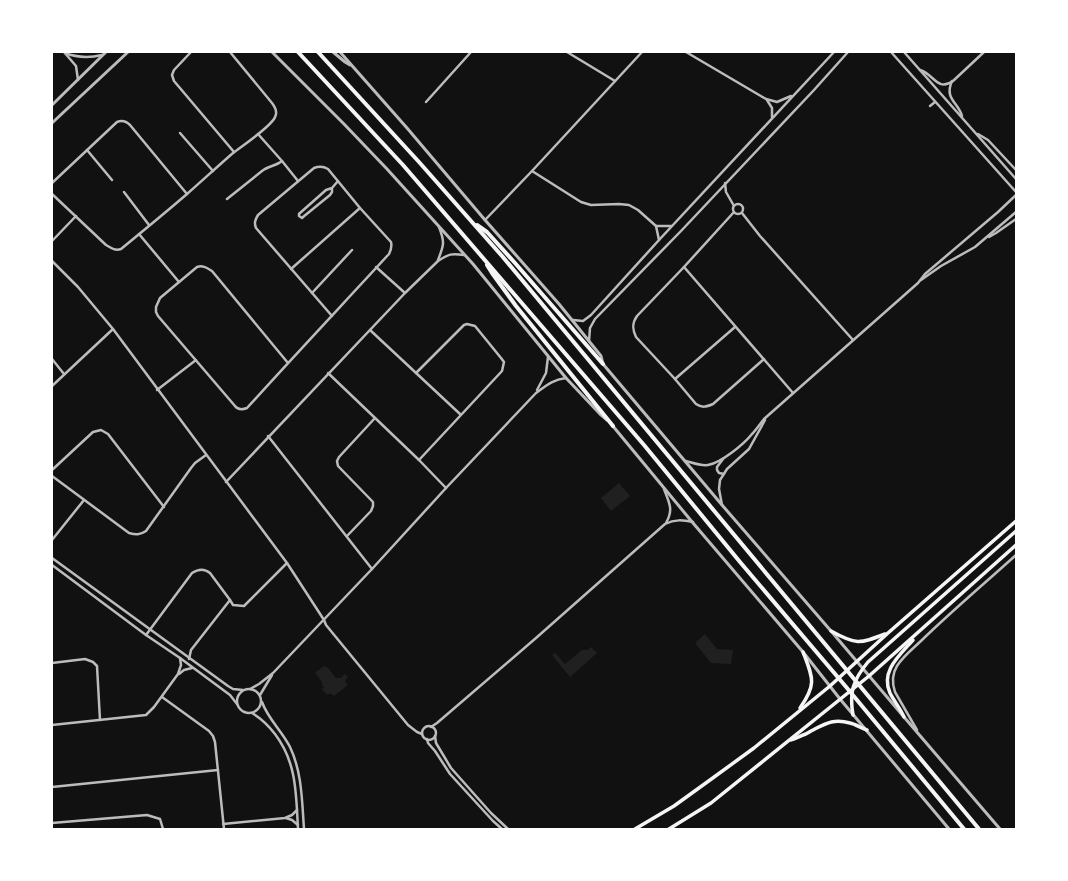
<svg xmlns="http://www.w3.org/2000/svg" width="1068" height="881" font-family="'IBM Plex Serif',serif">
	<rect width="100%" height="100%" fill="#111"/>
	<g fill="#202020">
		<path d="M619 483 630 496 611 511 601 498Z"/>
		<path d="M705 634 717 649 733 650 731 664 711 663 695 643Z"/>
		<path d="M591 647 597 653 570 677 552 655 555 653 565 664 582 650H588Z"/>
		<path d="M324 666 327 667 336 678H341L345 674 348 677 346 679 345 682 348 685 334 696 332 694H328L327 695 322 689 324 687 322 685V682L316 674V672Z"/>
	</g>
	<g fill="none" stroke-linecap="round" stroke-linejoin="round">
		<g stroke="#bcbcbc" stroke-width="2.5">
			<path d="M64 52 76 66 78 80"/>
			<path d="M191 52 174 70 172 75 174 81 234 152"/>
			<path d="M567 52 615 81"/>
			<path d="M686 52 766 99 777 102 791 96"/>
			<path d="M891 52 1016 192"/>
			<path d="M904 52 1016 179"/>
			<path d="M65 53C78 58 89 58 102 55"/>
			<path d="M920 70C934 74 937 92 953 81L984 52"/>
			<path d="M952 81C944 99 958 102 962 116"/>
			<path d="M767 100 772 108V117"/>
			<path d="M426 102 471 52"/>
			<path d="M930 106 935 102"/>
			<path d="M180 133 213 171"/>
			<path d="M258 134 282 161 298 181"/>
			<path d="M978 134 988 140 1016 170"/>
			<path d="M87 150 112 180"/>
			<path d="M532 171 581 202 591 205 619 204 629 205 638 210 656 226 659 240"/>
			<path d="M52 183 117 122C122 120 126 121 130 125L187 194"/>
			<path d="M725 183 726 192 734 206"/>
			<path d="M332 188V192L330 195 303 217 302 218 299 216V214L300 213 326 190 332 188 338 181"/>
			<path d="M124 192 149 225"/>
			<path d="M52 194 106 245C111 248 115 251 121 249 143 231 165 213 187 194 203 180 218 166 233 153 242 146 272 126 275 117 278 112 275 107 272 103L230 52"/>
			<path d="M227 199 262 171C268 166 276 166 282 161"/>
			<circle cx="738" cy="209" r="5"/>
			<path d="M734 212 684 267 637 316C632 323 632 329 636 337L675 379 696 404C702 408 706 407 713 404L764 359"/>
			<path d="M742 213 760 236 853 340"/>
			<path d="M485 220 532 171 642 52"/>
			<path d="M656 226H671"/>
			<path d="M139 234 179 282"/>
			<path d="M989 237 996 233 1016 219"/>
			<path d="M52 241 76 216"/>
			<path d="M438 260C444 245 445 242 439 227"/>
			<path d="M52 261 78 287 113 329 287 563 324 620 326 625 408 725 417 732 422 734"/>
			<path d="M376 267 405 293"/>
			<path d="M684 267 793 393"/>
			<path d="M291 269 360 208"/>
			<path d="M921 280 941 266 975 247 1016 212"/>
			<path d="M312 293 352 250"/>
			<path d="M573 320 583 321 591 315 659 240 834 52"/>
			<path d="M370 330 460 414"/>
			<path d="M589 341 590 328 595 319 681 231 814 90 848 52"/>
			<path d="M52 359 64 374"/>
			<path d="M288 363 212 271C207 268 203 265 197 267L160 298 156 307V312L158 316 235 406C238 410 242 410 247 408 294 356 342 305 389 254 391 250 392 246 391 242L360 208 328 169C323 166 319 166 314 168L258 215C255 220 254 223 256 228L332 316"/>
			<path d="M328 373 419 460 446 488"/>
			<path d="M416 373 464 325 467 324 475 326 501 358 504 362 502 371 419 460"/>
			<path d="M675 379 735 327"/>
			<path d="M52 386 113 329"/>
			<path d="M157 390 196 360"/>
			<path d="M537 390 546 373 548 357"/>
			<path d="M268 436 372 569"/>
			<path d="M723 459 717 467V470L719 473 724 474"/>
			<path d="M686 461C693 463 701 466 708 465 721 463 744 444 752 434 756 430 760 424 764 419L918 283 925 274 998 212 1016 195"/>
			<path d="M52 470 93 432 101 430 108 434 164 507"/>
			<path d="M52 476 129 533C136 535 140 535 146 531L191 468 195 463 206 455"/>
			<path d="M226 482 405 293 438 261C449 254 451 253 464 255"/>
			<path d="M664 489C669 503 674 509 666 523"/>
			<path d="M722 505 719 489 720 480 727 469 749 449 765 420"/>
			<path d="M347 536 371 511 373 506V502L338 466 337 461 339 457 375 418"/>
			<path d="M52 540 84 500"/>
			<path d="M52 558 228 686 233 689 243 690"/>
			<path d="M52 565 146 635 180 658 230 695 237 704"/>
			<path d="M146 635 192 573C198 569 204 568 210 573L230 600 233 605 244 606 287 563"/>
			<path d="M189 659 191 650 230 600"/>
			<path d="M52 663 85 659 93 662 97 666 100 720"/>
			<path d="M179 674 184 670 192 668"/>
			<circle cx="249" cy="701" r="12"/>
			<path d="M250 689 259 684 273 673 372 569 446 488 536 393C547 385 552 380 566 378"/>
			<path d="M260 695 272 675"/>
			<path d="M162 697 209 731 213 736 215 742 224 829"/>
			<path d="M262 702C268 719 282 731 290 747 302 772 302 801 304 829"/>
			<path d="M252 713C262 719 268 725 275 734 297 763 296 794 298 829"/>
			<path d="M52 725 146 715 154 707 178 674 181 665 180 658"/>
			<circle cx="429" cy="733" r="7"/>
			<path d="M431 727 437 723 536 638 665 524C675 519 683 520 693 522"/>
			<path d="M917 730 895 692C892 683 892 674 897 666 904 655 914 648 923 639 953 610 985 583 1016 555"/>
			<path d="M435 736 436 743 451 768 491 813 508 829"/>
			<path d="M427 739 428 743 435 751 450 774 493 821 502 829"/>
			<path d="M52 787 218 770"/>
			<path d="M286 818 292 820 298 825"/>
			<path d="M52 823 147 815 160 819 163 829"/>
			<path d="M223 824 285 818 292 815 297 810"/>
		</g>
		<g stroke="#bcbcbc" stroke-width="3">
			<path d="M272 52 344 124 387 169 473 264 566 378 600 414 607 420"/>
			<path d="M333 52 345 62 350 65"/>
			<path d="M340 52 407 128 485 220 559 304 597 351 601 356 603 364 722 505 831 631 904 717 1000 829"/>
			<path d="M52 105 106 52"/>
			<path d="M52 123 128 52"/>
			<path d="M612 425 693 523 803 652 840 699 949 829"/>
		</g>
		<g stroke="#f5f5f5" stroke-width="3.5">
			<path d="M831 631C856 645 859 644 885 634"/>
			<path d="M800 708C817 684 813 678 803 652"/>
			<path d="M853 715C849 692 853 680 868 662L1016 531"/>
			<path d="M904 717C900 708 894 701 890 693 880 671 900 655 913 640"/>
			<path d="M791 740C798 737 805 735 811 731 825 724 833 718 850 723 855 724 861 728 867 730"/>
			<path d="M635 829 674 806 710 780 754 748 830 686 888 633 1016 521"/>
			<path d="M669 829 711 803 869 676 1016 545"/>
		</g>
		<g stroke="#f5f5f5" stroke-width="4">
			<path d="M298 52 403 165 644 445 740 562 847 688 964 829"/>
			<path d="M318 52 419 162 502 256 979 829"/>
			<path d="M477 225 487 232 515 263 603 364"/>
			<path d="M487 265 492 273 516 306 613 426"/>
		</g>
	</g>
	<rect width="1068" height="881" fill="none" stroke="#ffffff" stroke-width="106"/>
</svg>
